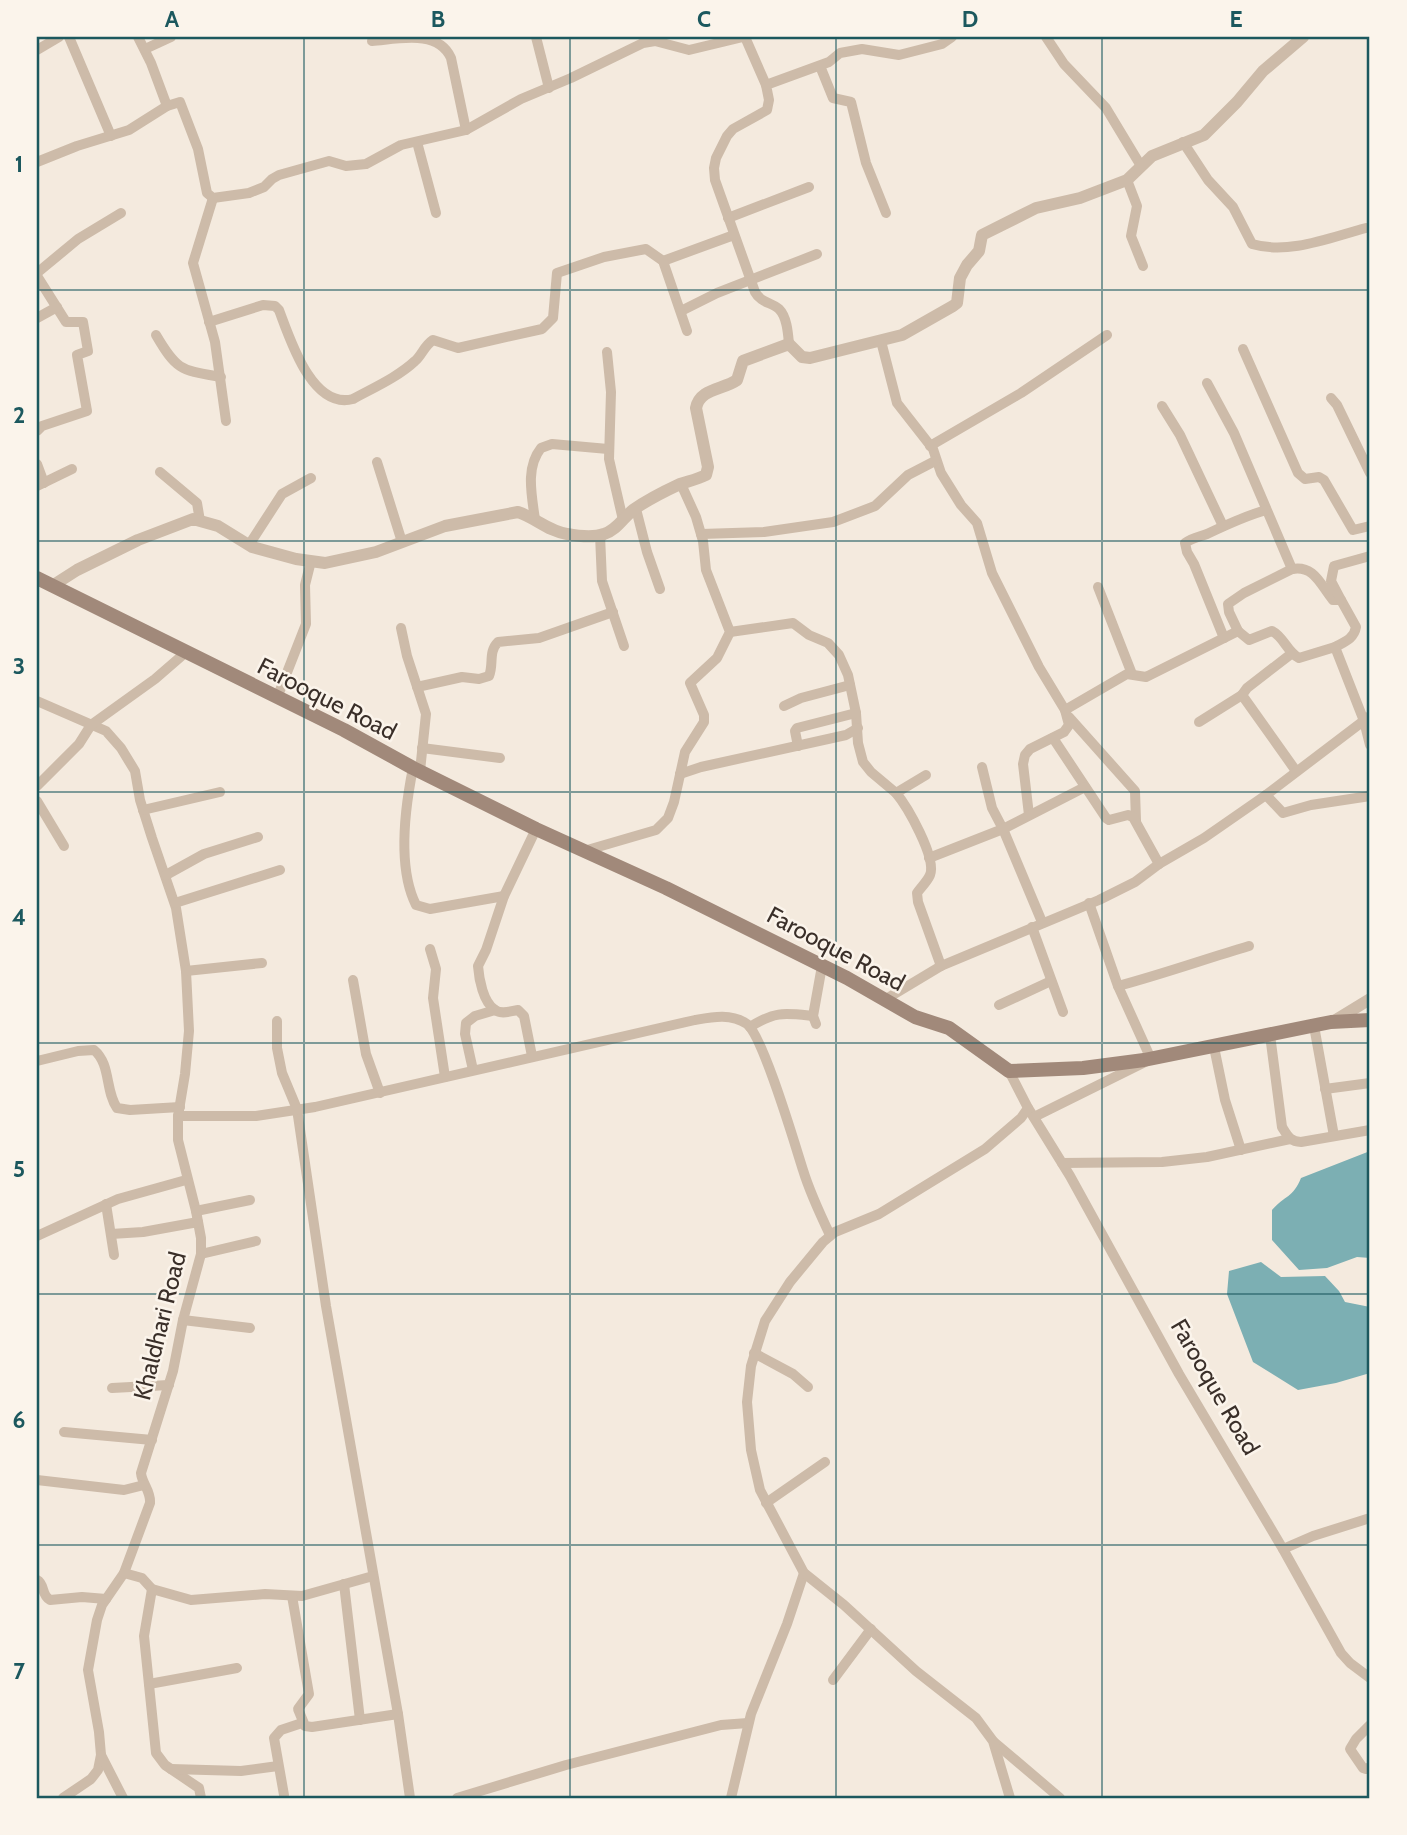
<svg xmlns="http://www.w3.org/2000/svg" width="1407" height="1835" font-family="Cabin,sans-serif">
	<rect width="100%" height="100%" fill="#f4eade"/>
	<g fill="#7cafb3">
		<path d="M1370 1151V1258L1357 1257 1327 1268 1299 1270 1272 1240V1210C1285 1195 1293 1198 1301 1178Z"/>
		<path d="M1261 1262 1281 1277 1325 1276 1339 1291 1345 1302 1370 1307V1373L1336 1383 1298 1390 1253 1362 1227 1294 1229 1271Z"/>
	</g>
	<g fill="none" stroke-linecap="round" stroke-linejoin="round">
		<g stroke="#cdbba9" stroke-width="10">
			<path d="M69 37 111 136"/>
			<path d="M138 37 151 63 167 106"/>
			<path d="M536 37 549 88"/>
			<path d="M745 37 766 85"/>
			<path d="M1046 37 1064 64 1106 108 1141 166"/>
			<path d="M372 41C398 39 438 29 451 58L466 130"/>
			<path d="M145 49 171 37"/>
			<path d="M37 50 59 37"/>
			<path d="M820 66 833 98 851 102 866 163 886 213"/>
			<path d="M417 142 436 213"/>
			<path d="M1183 142 1208 180 1233 207 1252 244C1289 255 1331 237 1366 228"/>
			<path d="M37 162 77 146 129 130 167 106 180 102 198 149 207 193 213 198 249 193 264 187 272 179 279 175 329 161 346 166 366 164 401 145 466 130 521 99 571 78 643 43 655 41 689 50 743 37"/>
			<path d="M1127 180 1137 206 1131 236 1143 266"/>
			<path d="M213 198 193 263 215 342 226 421"/>
			<path d="M728 218 809 187"/>
			<path d="M663 261 734 235"/>
			<path d="M37 273 78 239 121 213"/>
			<path d="M37 276 66 322H83L88 351 77 355 87 411 42 426 37 431"/>
			<path d="M681 311 717 293 817 254"/>
			<path d="M37 318 57 307"/>
			<path d="M209 322 263 305 275 306 279 310C290 339 312 410 353 399 373 388 398 377 415 361 422 355 424 346 433 340L458 348 542 329 553 318 557 273 604 257 646 249 663 261 687 331"/>
			<path d="M156 335C177 371 181 370 221 377"/>
			<path d="M881 341 897 403 933 449 941 473 961 505 977 523 992 573 1039 667 1065 710 1069 725 1064 732 1030 749 1025 755 1023 764 1029 815"/>
			<path d="M789 344C788 333 787 317 779 309 771 302 761 303 755 292L715 180 714 168 716 158 727 136 733 129 767 110 769 100 766 85 829 62 840 53 862 49 899 55 942 44 952 37"/>
			<path d="M1243 349 1298 473 1305 479 1319 477 1324 480 1353 530 1370 526"/>
			<path d="M607 352 611 392 609 459 623 520"/>
			<path d="M1207 383 1234 433 1292 569C1314 565 1320 584 1333 600H1341L1356 627C1354 639 1344 642 1335 647"/>
			<path d="M1331 398 1337 405 1370 473"/>
			<path d="M1162 406 1180 435 1223 526"/>
			<path d="M930 446 1021 393 1107 335"/>
			<path d="M377 462 402 542"/>
			<path d="M37 464 44 483"/>
			<path d="M160 472 197 503 200 521"/>
			<path d="M37 486 72 469"/>
			<path d="M636 509 647 552 660 589"/>
			<path d="M535 520C532 496 525 468 541 448L552 444 608 449"/>
			<path d="M701 534 764 532 833 522 875 506 908 475 935 461"/>
			<path d="M600 535 602 581 624 646"/>
			<path d="M249 545 282 494 311 478"/>
			<path d="M1098 587 1132 674"/>
			<path d="M1341 600 1331 581 1334 566 1370 556"/>
			<path d="M401 628 407 656 426 714 420 771"/>
			<path d="M1238 631 1229 612 1228 604 1244 593 1292 569"/>
			<path d="M730 632 793 623 809 635 828 643 839 655 848 675 856 713 858 743 863 762 871 772 896 793"/>
			<path d="M1224 638 1194 564 1187 552 1185 543C1192 538 1199 537 1207 534 1226 525 1245 516 1266 510"/>
			<path d="M1291 654 1247 688 1242 695 1296 771"/>
			<path d="M417 687 462 677 479 679 489 676C494 664 488 652 498 642L539 638 613 612"/>
			<path d="M277 698 306 624 305 585 311 561"/>
			<path d="M37 701 106 731 121 748 135 771 140 800 152 838 176 908 186 971 189 1031 185 1074 178 1116V1140L196 1211 201 1238V1254L183 1320 173 1371 141 1473C142 1484 151 1491 150 1503L124 1573 102 1605 97 1620 88 1670 99 1732 101 1755 98 1770 91 1779 63 1798"/>
			<path d="M784 706 801 698 850 685"/>
			<path d="M1065 710 1127 674 1146 677 1238 631 1249 640 1272 631C1284 637 1287 652 1299 658L1335 647 1364 721 1370 745"/>
			<path d="M1069 717 1135 791 1136 821"/>
			<path d="M1199 722 1242 695"/>
			<path d="M1053 738 1106 818 1109 820 1128 815 1133 817 1159 864"/>
			<path d="M798 746 795 731 797 728 856 713"/>
			<path d="M422 748 500 758"/>
			<path d="M982 767 992 808 1003 829 1042 922"/>
			<path d="M413 768C405 808 397 867 416 905L430 909 504 896"/>
			<path d="M680 774 701 767 846 735 858 728"/>
			<path d="M926 775 896 793C907 806 937 858 930 875 927 882 921 887 917 893L918 902 941 966"/>
			<path d="M37 786 79 744 91 725 155 679 185 653"/>
			<path d="M1266 795 1283 813 1311 805 1370 796"/>
			<path d="M37 801 64 846"/>
			<path d="M143 810 220 792"/>
			<path d="M584 851 656 830 668 818 674 802 685 752 704 722V715L690 683 717 658 730 632 706 570 703 541 696 517 681 484"/>
			<path d="M929 858 1003 829 1085 787"/>
			<path d="M166 875 204 854 258 837"/>
			<path d="M175 903 280 870"/>
			<path d="M1032 927 1063 1012"/>
			<path d="M430 949 436 969 433 998 445 1077"/>
			<path d="M186 971 262 963"/>
			<path d="M353 980 366 1054 380 1093"/>
			<path d="M1118 986C1163 974 1205 959 1249 946"/>
			<path d="M886 999 941 966 1099 900 1135 882 1159 864 1204 838 1266 795 1370 716"/>
			<path d="M999 1005 1051 981"/>
			<path d="M277 1021V1048L282 1073 297 1109 326 1306 398 1714 410 1798"/>
			<path d="M816 1024 813 1016 822 966"/>
			<path d="M1314 1026 1334 1136"/>
			<path d="M750 1027C775 1011 784 1013 813 1016"/>
			<path d="M1270 1035 1282 1127C1287 1135 1290 1142 1301 1142L1370 1130"/>
			<path d="M1214 1047 1225 1100 1241 1150"/>
			<path d="M532 1056 524 1016 518 1010C510 1011 502 1015 495 1010 483 1002 479 979 478 966L486 950 504 896 536 829"/>
			<path d="M37 1061 78 1051 94 1050C111 1064 105 1091 117 1108L130 1110 180 1107"/>
			<path d="M473 1070 465 1034 466 1023 475 1016 495 1010"/>
			<path d="M1009 1071 1028 1108 1070 1176 1179 1374 1283 1549 1341 1653 1350 1663 1370 1678"/>
			<path d="M1325 1089 1370 1083"/>
			<path d="M178 1116H256L315 1107 695 1020C712 1017 731 1013 747 1024 763 1036 795 1145 803 1170 810 1193 820 1214 830 1235"/>
			<path d="M1034 1117 1151 1059 1118 986 1089 903"/>
			<path d="M1062 1163 1162 1162 1207 1157 1290 1139"/>
			<path d="M106 1204 114 1255"/>
			<path d="M196 1211 250 1200"/>
			<path d="M111 1234 143 1232 198 1222"/>
			<path d="M37 1236 118 1199 186 1180"/>
			<path d="M201 1254 256 1241"/>
			<path d="M183 1320 250 1328"/>
			<path d="M754 1353 793 1374 808 1387"/>
			<path d="M112 1388 169 1385"/>
			<path d="M64 1432 152 1440"/>
			<path d="M37 1480 124 1490 144 1485"/>
			<path d="M766 1503 825 1462"/>
			<path d="M1283 1549 1313 1536 1370 1518"/>
			<path d="M124 1573 142 1578 152 1589 191 1600 265 1594 302 1596 373 1576"/>
			<path d="M37 1580C45 1584 41 1595 50 1600L82 1597 106 1599"/>
			<path d="M344 1584 360 1720"/>
			<path d="M152 1589 144 1636 156 1753 165 1765 199 1788 201 1798"/>
			<path d="M292 1596 309 1694 298 1709 305 1726 312 1727 398 1714"/>
			<path d="M833 1680 871 1629"/>
			<path d="M149 1684 237 1668"/>
			<path d="M1370 1725 1356 1739 1350 1749 1363 1768 1366 1769 1370 1767"/>
			<path d="M994 1742 1060 1798"/>
			<path d="M101 1755 123 1798"/>
			<path d="M171 1769 241 1771 278 1766"/>
			<path d="M284 1795 274 1738 281 1730 302 1723"/>
			<path d="M457 1798 566 1765 721 1725 748 1723"/>
			<path d="M731 1798 751 1714 787 1624 804 1573"/>
			<path d="M1010 1798 993 1741 976 1718 916 1671 844 1605 804 1573 760 1490 751 1450 747 1402 751 1366 765 1321 790 1282 823 1242 835 1232 879 1214 985 1149 1021 1118 1028 1108"/>
		</g>
		<g stroke="#cdbba9" stroke-width="12">
			<path d="M52 586 77 570 138 540 193 519 218 526 252 547 296 559 325 563 376 552 445 526 518 512C536 518 548 531 567 534 578 536 593 538 604 534 617 530 623 518 633 510 647 500 665 491 680 484 689 481 698 479 706 475L708 467 696 408C700 388 723 390 737 380L743 361 789 344 802 357 810 358 902 335 953 306 957 303 960 278 967 265 979 251 982 235 1036 208 1080 198 1127 180 1152 156 1204 135 1237 102 1263 71 1303 37"/>
			<path d="M1334 1021 1370 999"/>
		</g>
		<path stroke="#a1897a" stroke-width="14" d="M37 578 344 730 413 768 536 829 666 888 847 978 915 1017 949 1028 1009 1071 1083 1068 1144 1060 1331 1022 1370 1020"/>
	</g>
	<path fill="none" stroke="#1c585e" stroke-width="2" stroke-opacity="0.55" d="M304 37V1798M570 37V1798M836 37V1798M1102 37V1798M37 290H1370M37 541H1370M37 792H1370M37 1043H1370M37 1294H1370M37 1545H1370"/>
	<g text-anchor="middle" stroke-width="5" stroke-linejoin="round" paint-order="stroke">
		<g font-size="24" fill="#3a2f29" stroke="#fbf4eb">
			<text transform="translate(327 699) rotate(27)" y="8">Farooque Road</text>
			<text transform="translate(836 949) rotate(28)" y="8">Farooque Road</text>
			<text transform="translate(160 1326) rotate(-76)" y="8">Khaldhari Road</text>
			<text transform="translate(1215 1387) rotate(60)" y="8">Farooque Road</text>
		</g>
	</g>
	<rect width="1407" height="1835" fill="none" stroke="#fbf4eb" stroke-width="77"/>
	<rect x="38" y="38" width="1330" height="1759" fill="none" stroke="#1c585e" stroke-width="2.5"/>
	<g font-size="23" text-anchor="middle" font-weight="bold" fill="#1c585e">
		<text x="172" y="27">A</text>
		<text x="438" y="27">B</text>
		<text x="704" y="27">C</text>
		<text x="970" y="27">D</text>
		<text x="1236" y="27">E</text>
		<text x="19" y="172">1</text>
		<text x="19" y="423">2</text>
		<text x="19" y="674">3</text>
		<text x="19" y="925">4</text>
		<text x="19" y="1177">5</text>
		<text x="19" y="1428">6</text>
		<text x="19" y="1679">7</text>
	</g>
</svg>
